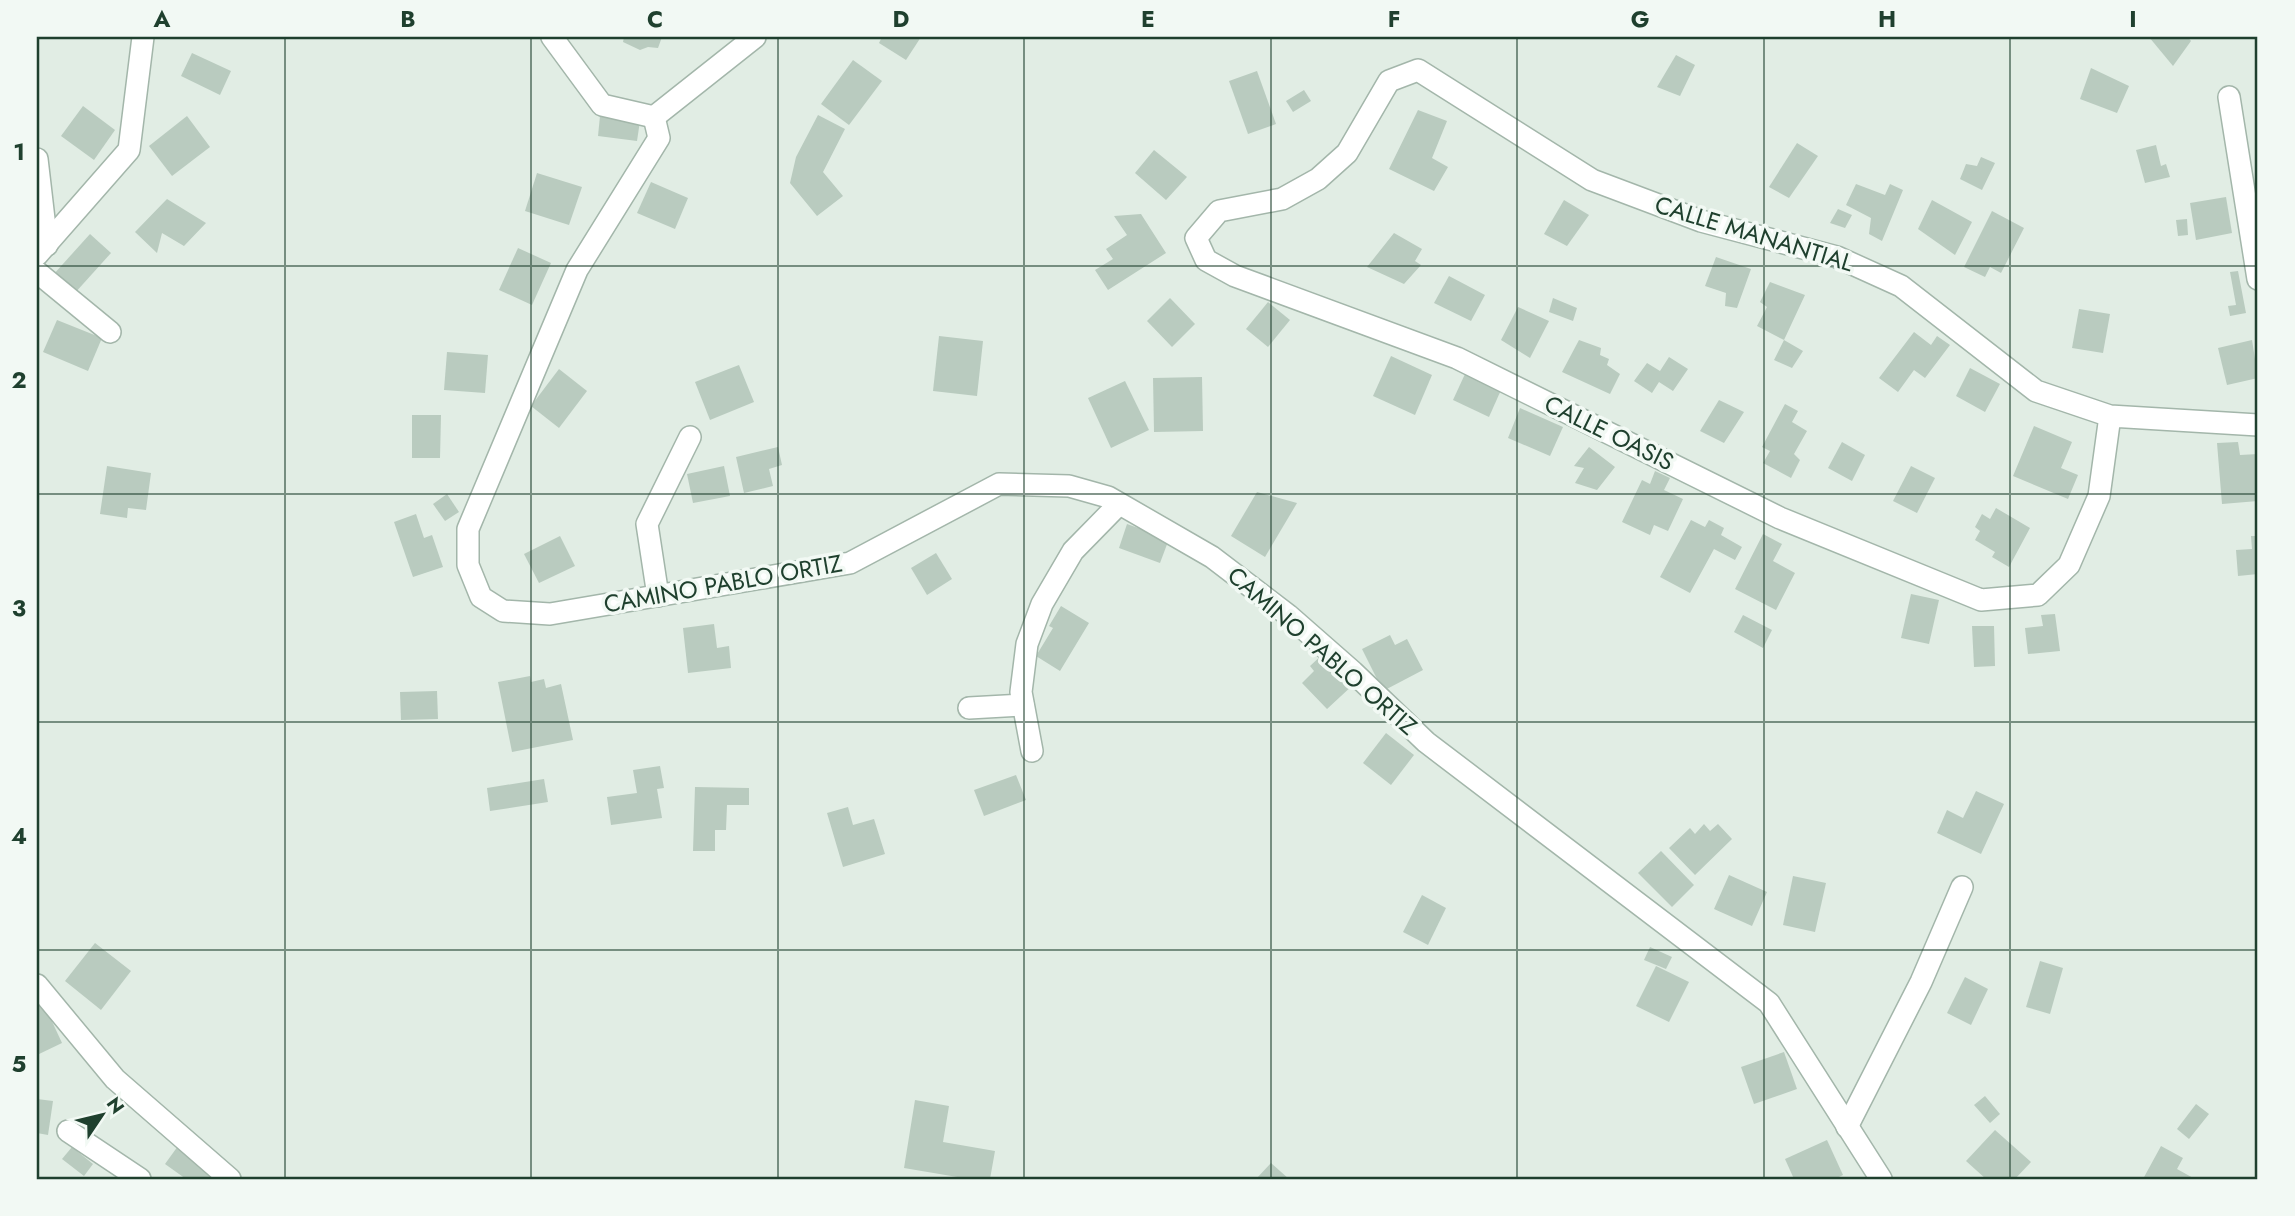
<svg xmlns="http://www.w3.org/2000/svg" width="2295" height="1216" font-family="Jost,sans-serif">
	<rect width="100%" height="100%" fill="#e1ede4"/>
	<g fill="#b9cbbf">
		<path d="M624 37H662L658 48 648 47 640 50 623 42Z"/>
		<path d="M882 37H921L906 60 879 43Z"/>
		<path d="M2149 37H2188L2191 41 2173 66Z"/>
		<path d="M192 53 231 71 220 95 181 76Z"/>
		<path d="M1676 55 1695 65 1680 96 1657 87Z"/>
		<path d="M853 60 882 81 849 125 821 104Z"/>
		<path d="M2091 68 2129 86 2117 113 2080 99Z"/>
		<path d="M1257 71 1276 124 1248 134 1229 81Z"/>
		<path d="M1304 90 1311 101 1293 112 1286 101Z"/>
		<path d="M83 106 115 130 94 160 61 136Z"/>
		<path d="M1418 110 1447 121 1432 158 1448 167 1434 191 1389 169Z"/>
		<path d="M818 115 845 129 823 172 843 196 817 216 790 183 796 157Z"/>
		<path d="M187 116 210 147 172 176 149 146Z"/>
		<path d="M600 116 640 121 637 141 598 136Z"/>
		<path d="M1797 143 1818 156 1789 198 1769 187Z"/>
		<path d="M2156 145 2161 166 2166 164 2170 177 2145 183 2136 150Z"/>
		<path d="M1154 150 1187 177 1166 200 1135 173Z"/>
		<path d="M1981 157 1995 163 1982 190 1960 179 1966 164 1977 166Z"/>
		<path d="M537 173 582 187 569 225 525 211Z"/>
		<path d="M651 182 688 198 675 229 637 213Z"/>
		<path d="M1856 184 1885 195 1890 184 1903 190 1882 241 1869 234 1871 218 1846 205Z"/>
		<path d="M2226 197 2232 233 2196 240 2190 203Z"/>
		<path d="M167 199 206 223 184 246 162 233 157 253 135 232Z"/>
		<path d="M1564 200 1589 215 1567 246 1544 234Z"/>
		<path d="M1932 200 1972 222 1955 255 1918 229Z"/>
		<path d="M1838 209 1852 215 1845 228 1830 223Z"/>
		<path d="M1992 211 2024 228 2001 273 1990 267 1985 277 1964 267Z"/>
		<path d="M1141 214 1166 253 1108 290 1095 270 1113 259 1106 249 1127 235 1114 216Z"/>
		<path d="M2187 219 2188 235 2178 236 2176 220Z"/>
		<path d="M1394 233 1422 249 1415 261 1421 265 1404 284 1367 267Z"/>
		<path d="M90 234 111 253 74 294 53 275Z"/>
		<path d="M518 248 551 263 532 305 499 290Z"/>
		<path d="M1716 257 1751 269 1737 308 1725 306 1726 293 1705 286Z"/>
		<path d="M2238 271 2246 313 2230 316 2228 306 2236 305 2230 272Z"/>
		<path d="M1449 276 1485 295 1471 321 1434 303Z"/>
		<path d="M1770 282 1805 295 1784 340 1803 351 1792 368 1774 360 1784 340 1757 326 1767 307 1760 302Z"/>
		<path d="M1170 298 1195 324 1172 347 1147 321Z"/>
		<path d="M1553 298 1577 308 1573 321 1549 312Z"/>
		<path d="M1268 302 1290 320 1268 347 1246 329Z"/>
		<path d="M1518 307 1549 321 1530 358 1501 340Z"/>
		<path d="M2079 309 2110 314 2103 353 2072 348Z"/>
		<path d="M57 320 102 338 88 371 43 352Z"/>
		<path d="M1914 332 1931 345 1937 336 1950 345 1925 378 1914 370 1898 392 1879 378Z"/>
		<path d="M939 336 983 341 977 396 933 391Z"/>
		<path d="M1579 340 1601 348 1600 355 1609 359 1607 365 1620 374 1610 394 1562 372Z"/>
		<path d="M2252 340 2258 378 2227 385 2218 348Z"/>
		<path d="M447 352 488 355 485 393 444 390Z"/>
		<path d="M1391 356 1432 375 1415 415 1373 396Z"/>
		<path d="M1669 357 1688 369 1673 391 1659 382 1652 393 1634 381 1647 363 1660 371Z"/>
		<path d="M739 365 754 402 710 420 695 382Z"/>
		<path d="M1970 368 2000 384 1985 412 1956 396Z"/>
		<path d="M559 369 587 391 559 428 531 406Z"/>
		<path d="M1465 374 1501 390 1489 417 1453 400Z"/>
		<path d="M1202 377 1203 431 1154 432 1153 378Z"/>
		<path d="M1125 381 1149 430 1111 448 1088 398Z"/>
		<path d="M1719 400 1744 412 1724 443 1700 431Z"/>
		<path d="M1785 404 1798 411 1792 422 1807 431 1794 454 1800 460 1791 478 1763 463 1770 451 1762 447Z"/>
		<path d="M1520 408 1563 427 1550 456 1508 438Z"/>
		<path d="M412 415H441L440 458H412Z"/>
		<path d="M2034 426 2072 442 2061 468 2078 475 2068 499 2013 476Z"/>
		<path d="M1842 442 1865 455 1852 481 1828 468Z"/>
		<path d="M2238 442 2240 455 2258 454V501L2222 504 2217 443Z"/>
		<path d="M778 447 782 465 769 469 773 486 744 493 736 457Z"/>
		<path d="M1589 447 1615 467 1597 490 1575 483 1584 468 1574 466Z"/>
		<path d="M107 466 151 473 146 510 128 508 127 518 100 514Z"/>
		<path d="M724 466 730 496 693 503 687 474Z"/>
		<path d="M1911 466 1935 478 1917 513 1893 501Z"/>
		<path d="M1655 471 1670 478 1664 490 1683 499 1668 531 1654 525 1650 535 1622 522 1642 480 1650 484Z"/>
		<path d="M1257 492 1297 503 1265 557 1231 536Z"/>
		<path d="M447 494 459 512 445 521 433 504Z"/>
		<path d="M1996 508 2030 528 2009 567 1992 557 1995 552 1975 540 1980 531 1975 527 1982 514 1990 519Z"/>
		<path d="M416 514 424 538 432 535 443 567 413 577 394 522Z"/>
		<path d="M1691 520 1705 527 1709 520 1724 528 1721 535 1742 547 1735 560 1714 549 1690 593 1660 577Z"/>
		<path d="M1127 524 1169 539 1160 563 1119 548Z"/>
		<path d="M1763 534 1782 544 1773 561 1795 573 1776 610 1735 589Z"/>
		<path d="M560 536 575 566 539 583 524 554Z"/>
		<path d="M2251 536H2258V574L2238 576 2236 550 2252 549Z"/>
		<path d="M936 553 952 579 927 595 911 568Z"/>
		<path d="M1911 594 1939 600 1929 644 1901 638Z"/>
		<path d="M1061 606 1089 623 1060 671 1036 656 1053 628 1049 626Z"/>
		<path d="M2055 614 2060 651 2028 654 2025 628 2043 626 2041 615Z"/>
		<path d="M1743 615 1772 630 1763 648 1734 632Z"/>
		<path d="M714 624 717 648 729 646 731 668 688 673 683 628Z"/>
		<path d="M1972 626H1994L1995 666 1974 667Z"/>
		<path d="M1390 635 1395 645 1407 639 1423 670 1383 691 1362 649Z"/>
		<path d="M1324 653 1354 684 1327 709 1302 683 1314 671 1310 666Z"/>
		<path d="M530 676 531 682 544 679 546 688 561 684 573 740 512 752 498 682Z"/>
		<path d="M437 691 438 719 401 720 400 692Z"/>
		<path d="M1386 733 1414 755 1391 785 1363 763Z"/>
		<path d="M660 766 664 788 657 789 662 818 611 825 607 797 637 793 633 770Z"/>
		<path d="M1016 775 1026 800 984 816 974 790Z"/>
		<path d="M544 779 548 802 490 811 487 788Z"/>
		<path d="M695 787 749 788V805H727L726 830H715V851H693Z"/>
		<path d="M1976 791 2004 804 1981 854 1937 833 1947 810 1963 818Z"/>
		<path d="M848 807 853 825 874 819 885 854 843 867 827 813Z"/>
		<path d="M1704 824 1710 831 1718 824 1732 839 1695 875 1669 848 1690 828 1695 834Z"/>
		<path d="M1661 851 1694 885 1672 907 1638 873Z"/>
		<path d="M1729 875 1767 892 1752 926 1714 909Z"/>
		<path d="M1793 876 1826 883 1815 932 1783 925Z"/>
		<path d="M1422 895 1446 908 1428 945 1403 932Z"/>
		<path d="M95 943 131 971 101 1010 65 981Z"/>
		<path d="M1650 947 1672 957 1666 969 1644 960Z"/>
		<path d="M2040 961 2063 968 2050 1014 2026 1007Z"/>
		<path d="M1656 966 1689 982 1669 1022 1636 1006Z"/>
		<path d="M1965 977 1988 989 1971 1025 1947 1013Z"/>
		<path d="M37 989 62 1043 37 1055Z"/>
		<path d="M1784 1052 1797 1089 1754 1104 1741 1067Z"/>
		<path d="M1985 1096 2000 1114 1990 1123 1974 1105Z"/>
		<path d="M37 1099 53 1101 48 1135 37 1133Z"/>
		<path d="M915 1100 949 1106 943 1142 995 1151 990 1179H969L904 1168Z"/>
		<path d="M2196 1104 2209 1114 2189 1139 2177 1129Z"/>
		<path d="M1995 1130 2031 1162 2015 1179H1986L1966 1161Z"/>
		<path d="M1827 1140 1843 1175 1835 1179H1794L1785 1159Z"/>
		<path d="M178 1146 219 1179H186L165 1164Z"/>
		<path d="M2161 1146 2183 1158 2177 1169 2195 1179H2143Z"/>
		<path d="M72 1147 93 1164 84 1176 62 1159Z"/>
		<path d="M1271 1163 1289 1179H1256Z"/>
	</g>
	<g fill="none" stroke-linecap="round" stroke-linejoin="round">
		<defs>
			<g id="minor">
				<path d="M552 37 602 105 654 117"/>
				<path d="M2229 97 2258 279"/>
				<path d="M654 117 659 138 577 270 468 529V565L481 597 503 611 550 614 850 563 999 484 1069 486 1108 497 1212 557 1288 615 1353 672 1426 742 1769 1003 1881 1179"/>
				<path d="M654 117 755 37"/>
				<path d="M37 159 47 245"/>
				<path d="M37 255 129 150 143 37"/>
				<path d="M37 272 110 332"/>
				<path d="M2110 416 2099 496 2069 565 2038 595 1981 600 1780 518 1457 358 1235 276 1206 260 1196 238 1219 211 1282 199 1318 179 1347 153 1389 81 1418 70 1592 180 1701 221 1837 257 1901 286 2036 391 2110 416 2258 425"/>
				<path d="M658 596 647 524 690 437"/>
				<path d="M969 708 1023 705"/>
				<path d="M1032 751 1021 692 1027 644 1042 604 1073 551 1119 504"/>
				<path d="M37 985 115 1079 230 1179"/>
				<path d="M1847 1127 1921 982 1962 887"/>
				<path d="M68 1131 140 1179"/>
			</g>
		</defs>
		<use href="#minor" stroke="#a3b6aa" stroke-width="24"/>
		<use href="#minor" stroke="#fff" stroke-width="21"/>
	</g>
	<path fill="none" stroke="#1f402e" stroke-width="2" stroke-opacity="0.55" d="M285 37V1179M531 37V1179M778 37V1179M1024 37V1179M1271 37V1179M1517 37V1179M1764 37V1179M2010 37V1179M37 266H2258M37 494H2258M37 722H2258M37 950H2258"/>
	<g text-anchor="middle" stroke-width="7" stroke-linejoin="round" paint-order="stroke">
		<g font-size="24" fill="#1f402e" stroke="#f2f9f4">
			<text transform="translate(1754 234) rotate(17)" y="8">CALLE MANANTIAL</text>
			<text transform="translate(1609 433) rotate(26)" y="8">CALLE OASIS</text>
			<text transform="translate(723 584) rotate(-10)" y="8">CAMINO PABLO ORTIZ</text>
			<text transform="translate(1322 651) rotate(41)" y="8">CAMINO PABLO ORTIZ</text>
		</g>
	</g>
	<rect width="2295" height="1216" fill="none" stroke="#f2f9f4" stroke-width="77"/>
	<g transform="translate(102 1115) rotate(55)" stroke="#f2f9f4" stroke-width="5" paint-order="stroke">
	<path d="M0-5L12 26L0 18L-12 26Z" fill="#1f402e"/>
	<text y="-10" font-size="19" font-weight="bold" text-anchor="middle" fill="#1f402e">N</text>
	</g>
	<rect x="38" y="38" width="2218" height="1140" fill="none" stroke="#1f402e" stroke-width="2.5"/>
	<g font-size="23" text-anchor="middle" font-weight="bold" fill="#1f402e">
		<text x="162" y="27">A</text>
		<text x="408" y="27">B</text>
		<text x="655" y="27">C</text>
		<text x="901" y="27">D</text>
		<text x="1148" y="27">E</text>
		<text x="1394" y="27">F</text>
		<text x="1640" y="27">G</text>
		<text x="1887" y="27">H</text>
		<text x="2133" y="27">I</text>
		<text x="19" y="160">1</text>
		<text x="19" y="388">2</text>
		<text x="19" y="616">3</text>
		<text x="19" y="844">4</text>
		<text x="19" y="1072">5</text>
	</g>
</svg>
